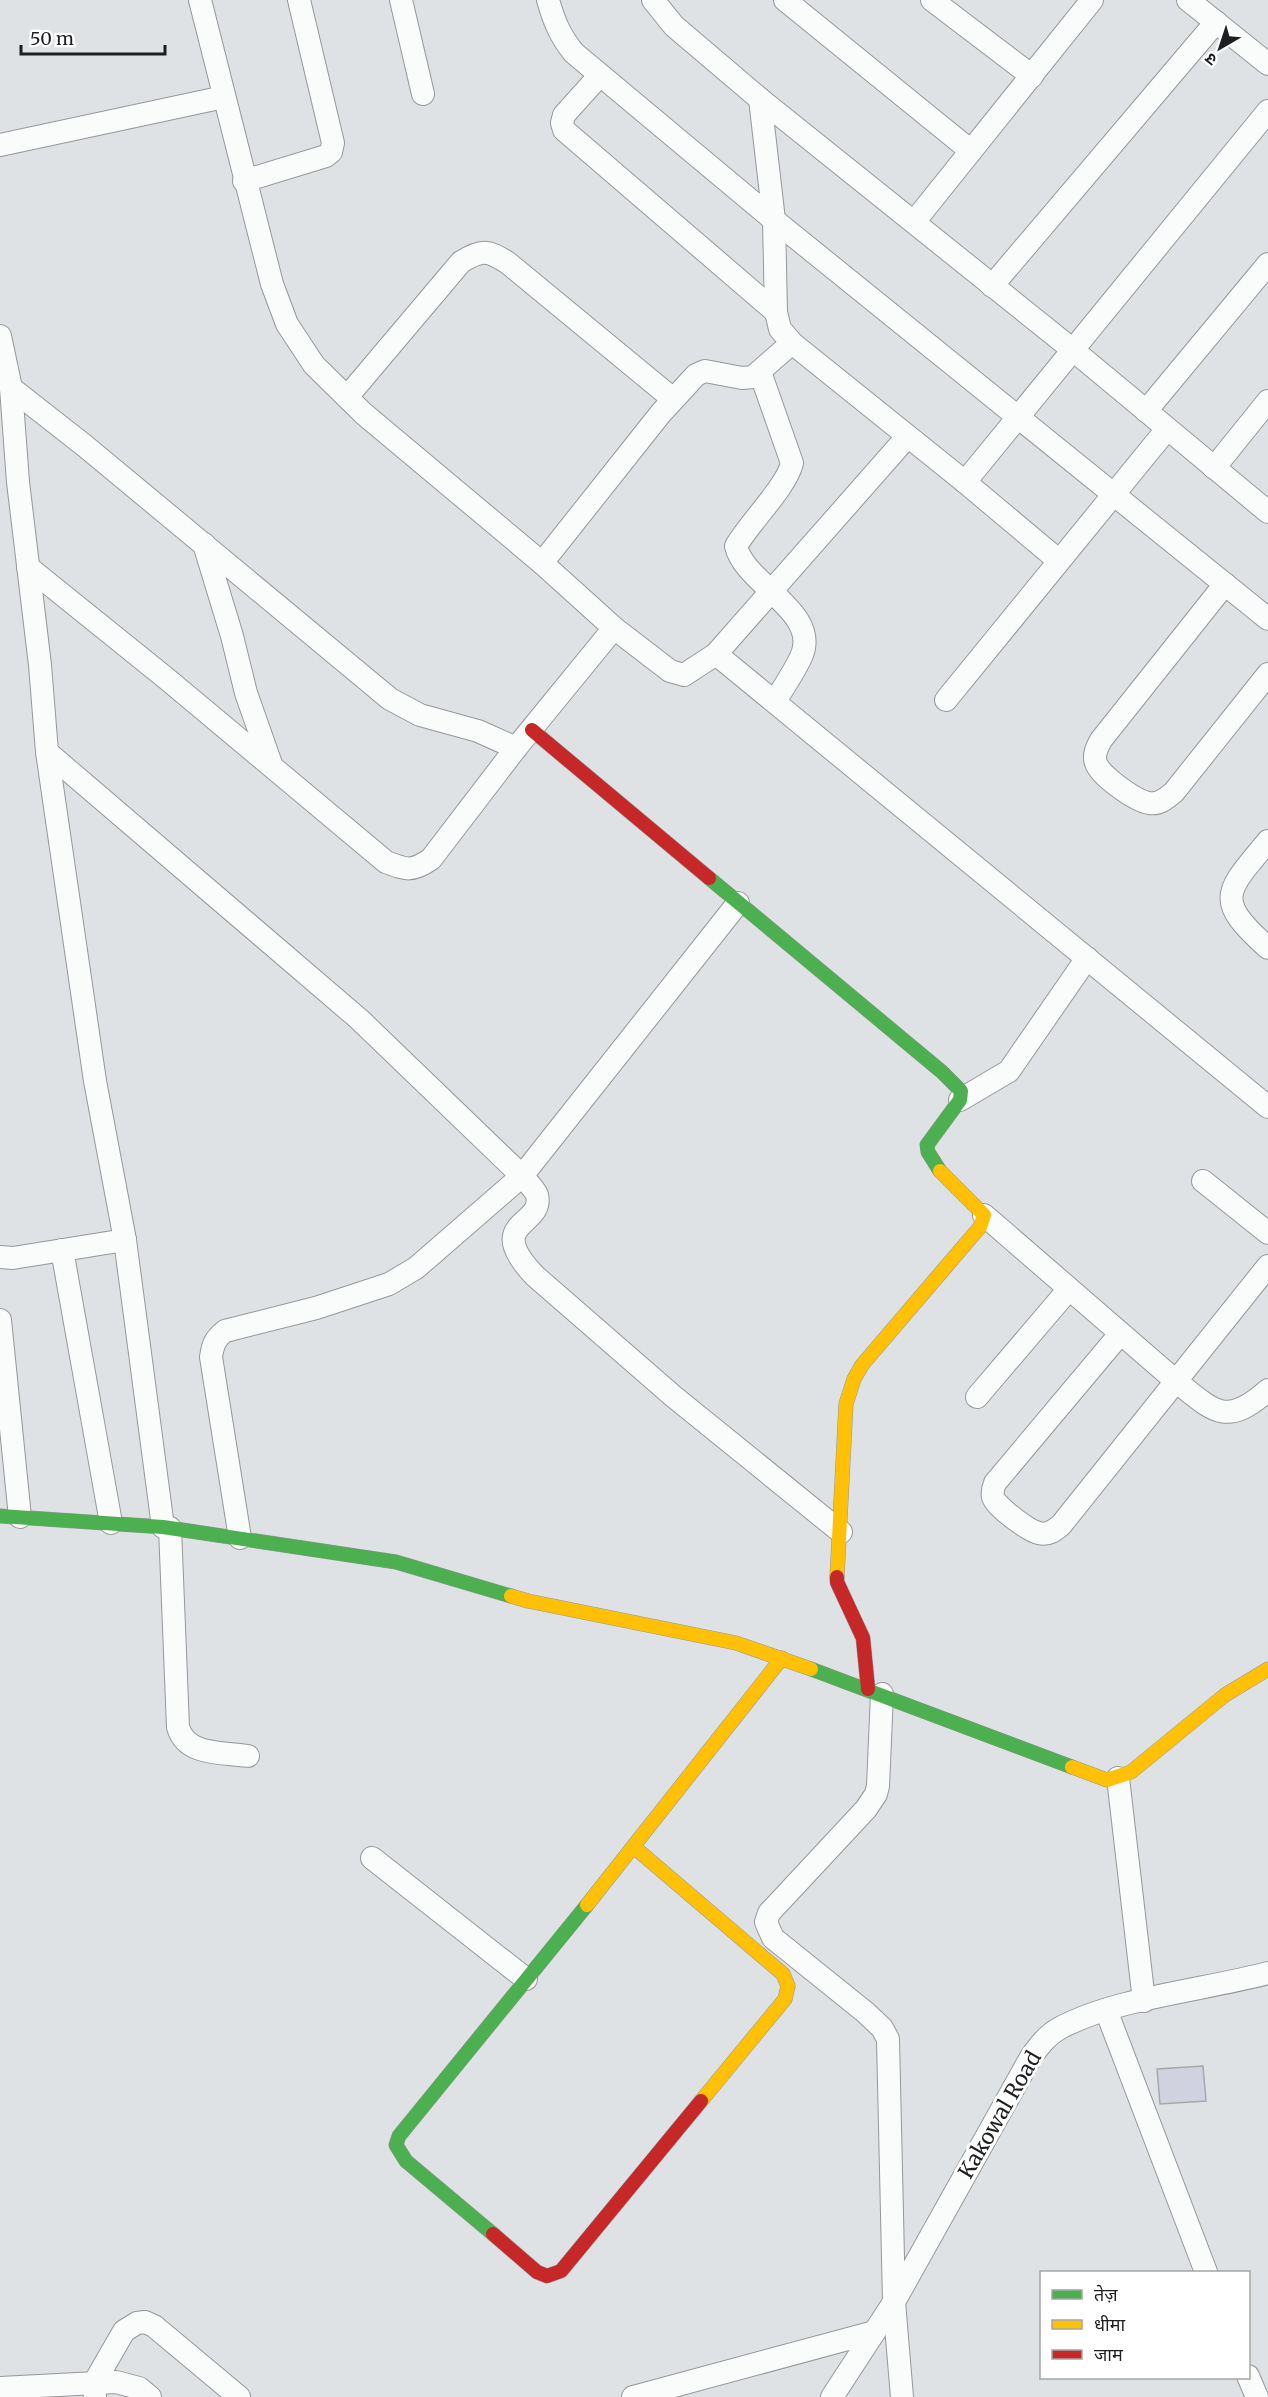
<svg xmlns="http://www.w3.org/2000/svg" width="1268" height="2397" font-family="Merriweather,'Noto Sans Devanagari',serif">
	<rect width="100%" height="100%" fill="#dfe2e4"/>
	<path fill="#d1d2e0" stroke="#a7a8aa" stroke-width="1.5" d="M1203 2066 1206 2101 1160 2104 1157 2069Z"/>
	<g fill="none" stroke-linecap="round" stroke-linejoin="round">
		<defs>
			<g id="street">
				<path d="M200 0 272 284 287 324 314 365 364 414 542 563 614 628 670 671 684 675 716 654 907 437"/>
				<path d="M401 0 423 94"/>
				<path d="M548 0C554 21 560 36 574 53L774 220 1268 619"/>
				<path d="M653 0 674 26 760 99 1073 350 1268 512"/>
				<path d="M785 0 971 151"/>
				<path d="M932 0 1032 76"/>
				<path d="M1188 0 1268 64"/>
				<path d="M600 75 564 115 562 123 564 130 776 312"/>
				<path d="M760 99 774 220 776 312 780 329 792 343 965 482 1058 560"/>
				<path d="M0 145 224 97"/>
				<path d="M244 181 326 156 331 152 333 143 299 0"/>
				<path d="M914 222 1092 0"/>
				<path d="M992 286 1216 22"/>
				<path d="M0 336 11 388 18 482 40 665 47 752 95 1081 125 1240 163 1527"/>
				<path d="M760 372 792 463C787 486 750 522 736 546 744 584 822 612 801 657 794 672 784 687 775 701"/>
				<path d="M11 388 85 446 390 699 420 715 478 731 516 748"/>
				<path d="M347 397 461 262C482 249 488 250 508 263L673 399"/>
				<path d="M1146 411 1268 264"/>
				<path d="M1214 468 1268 401"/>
				<path d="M965 482 1268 111"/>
				<path d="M204 544 232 636 246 693 271 764"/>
				<path d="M542 563 661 413 696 375 705 371 742 378 753 377 792 343"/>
				<path d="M28 567 167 679 386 862C407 870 412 872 431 859L516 748 614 628"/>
				<path d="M1225 584 1101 740C1097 747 1093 755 1096 763 1100 776 1136 801 1149 803 1159 805 1167 798 1174 792L1268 674"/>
				<path d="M716 654 1268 1107"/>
				<path d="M946 700 1167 429"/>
				<path d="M47 752 359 1019 522 1176C527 1182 534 1188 537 1195 545 1227 482 1220 535 1276L673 1396 841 1532"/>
				<path d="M1268 841C1226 892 1213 899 1268 948"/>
				<path d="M960 1100 1009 1071 1087 958"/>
				<path d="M1203 1181 1268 1233"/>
				<path d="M984 1215 1177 1382C1214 1412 1227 1427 1268 1390"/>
				<path d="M62 1250 111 1523"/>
				<path d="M0 1257 13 1258 125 1240"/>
				<path d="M0 1320 20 1517"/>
				<path d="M1120 1334 995 1483C993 1488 992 1492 993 1497 996 1507 1029 1531 1039 1533 1048 1536 1055 1530 1061 1525L1268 1266"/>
				<path d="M977 1397 1069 1289"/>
				<path d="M170 1528 178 1727C186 1756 222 1752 248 1756"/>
				<path d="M240 1538 211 1357C213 1344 215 1339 225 1331L316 1308 389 1284 416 1268 522 1176 738 903"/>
				<path d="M882 1694 878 1786 876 1794 866 1809 769 1913 766 1922 773 1938 865 2012 882 2028 888 2039 894 2302 902 2397"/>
				<path d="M1118 1778 1144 2001"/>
				<path d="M372 1858 526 1979"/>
				<path d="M1106 2010 1206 2272"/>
				<path d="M1248 2376 1257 2397"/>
				<path d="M0 2388 116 2382 139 2388 150 2397"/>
				<path d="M95 2397 94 2383 124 2331 137 2323 145 2322 154 2326 239 2397"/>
				<path d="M633 2397 874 2332"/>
				<path d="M832 2397 894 2302 1031 2057C1039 2046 1047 2035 1060 2028 1116 1998 1204 1990 1268 1973"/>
			</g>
			<g id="fast">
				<path d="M709 878 942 1072 961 1091 960 1100 927 1145 928 1152 940 1171"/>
				<path d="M0 1516 163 1527 396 1562 511 1596"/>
				<path d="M811 1669 1072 1767"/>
				<path d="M493 2234 406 2161 396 2145 399 2136 587 1905"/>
			</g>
			<g id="slow">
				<path d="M837 1577 846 1404 854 1379 862 1365 980 1227 984 1215 940 1171"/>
				<path d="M511 1596 528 1601 736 1643 811 1669"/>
				<path d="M1072 1767 1107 1780 1131 1772 1225 1695 1268 1669"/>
				<path d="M634 1847 783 1974 788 1986 785 1999 701 2101"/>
				<path d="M587 1905 782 1658"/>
			</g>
			<g id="jam">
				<path d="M532 730 709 878"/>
				<path d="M837 1577V1582L863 1638 868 1689"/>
				<path d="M493 2234 537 2272 547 2276 561 2271 701 2101"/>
			</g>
		</defs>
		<use href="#street" stroke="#959799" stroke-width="24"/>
		<use href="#fast" stroke="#959799" stroke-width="15"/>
		<use href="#slow" stroke="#959799" stroke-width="15"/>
		<use href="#jam" stroke="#959799" stroke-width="15"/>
		<use href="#street" stroke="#fafbfb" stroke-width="22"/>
		<use href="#fast" stroke="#4caf50" stroke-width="14"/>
		<use href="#slow" stroke="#ffc107" stroke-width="14"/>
		<use href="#jam" stroke="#c62828" stroke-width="14"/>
	</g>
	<g text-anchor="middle" stroke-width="6" stroke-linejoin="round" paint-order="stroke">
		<g font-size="21" fill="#1d1e20" stroke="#fff">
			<text transform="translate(1000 2115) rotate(-60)" y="7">Kakowal Road</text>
		</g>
	</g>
	<rect x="1040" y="2271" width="210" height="108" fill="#ffffff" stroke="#a5a5a6" stroke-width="1.5"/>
	<rect x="1052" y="2290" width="30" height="9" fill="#4caf50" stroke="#a5a5a6" stroke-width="1.5"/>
	<text x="1094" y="2301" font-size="18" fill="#1d1e20">तेज़</text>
	<rect x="1052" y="2320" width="30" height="9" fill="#ffc107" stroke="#a5a5a6" stroke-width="1.5"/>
	<text x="1094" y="2331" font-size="18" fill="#1d1e20">धीमा</text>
	<rect x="1052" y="2350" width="30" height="9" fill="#c62828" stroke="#a5a5a6" stroke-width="1.5"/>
	<text x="1094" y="2361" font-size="18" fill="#1d1e20">जाम</text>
	<g transform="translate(1220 48) rotate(219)" stroke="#ffffff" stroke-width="4.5" paint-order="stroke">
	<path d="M0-4.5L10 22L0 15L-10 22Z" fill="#1d1e20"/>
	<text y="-9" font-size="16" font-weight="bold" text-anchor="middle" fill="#1d1e20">उ</text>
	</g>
	<path d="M21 45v9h144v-9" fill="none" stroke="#1d1e20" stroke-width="3"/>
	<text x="30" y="45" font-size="18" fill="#1d1e20" stroke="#ffffff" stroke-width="4.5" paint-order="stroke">50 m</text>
</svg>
